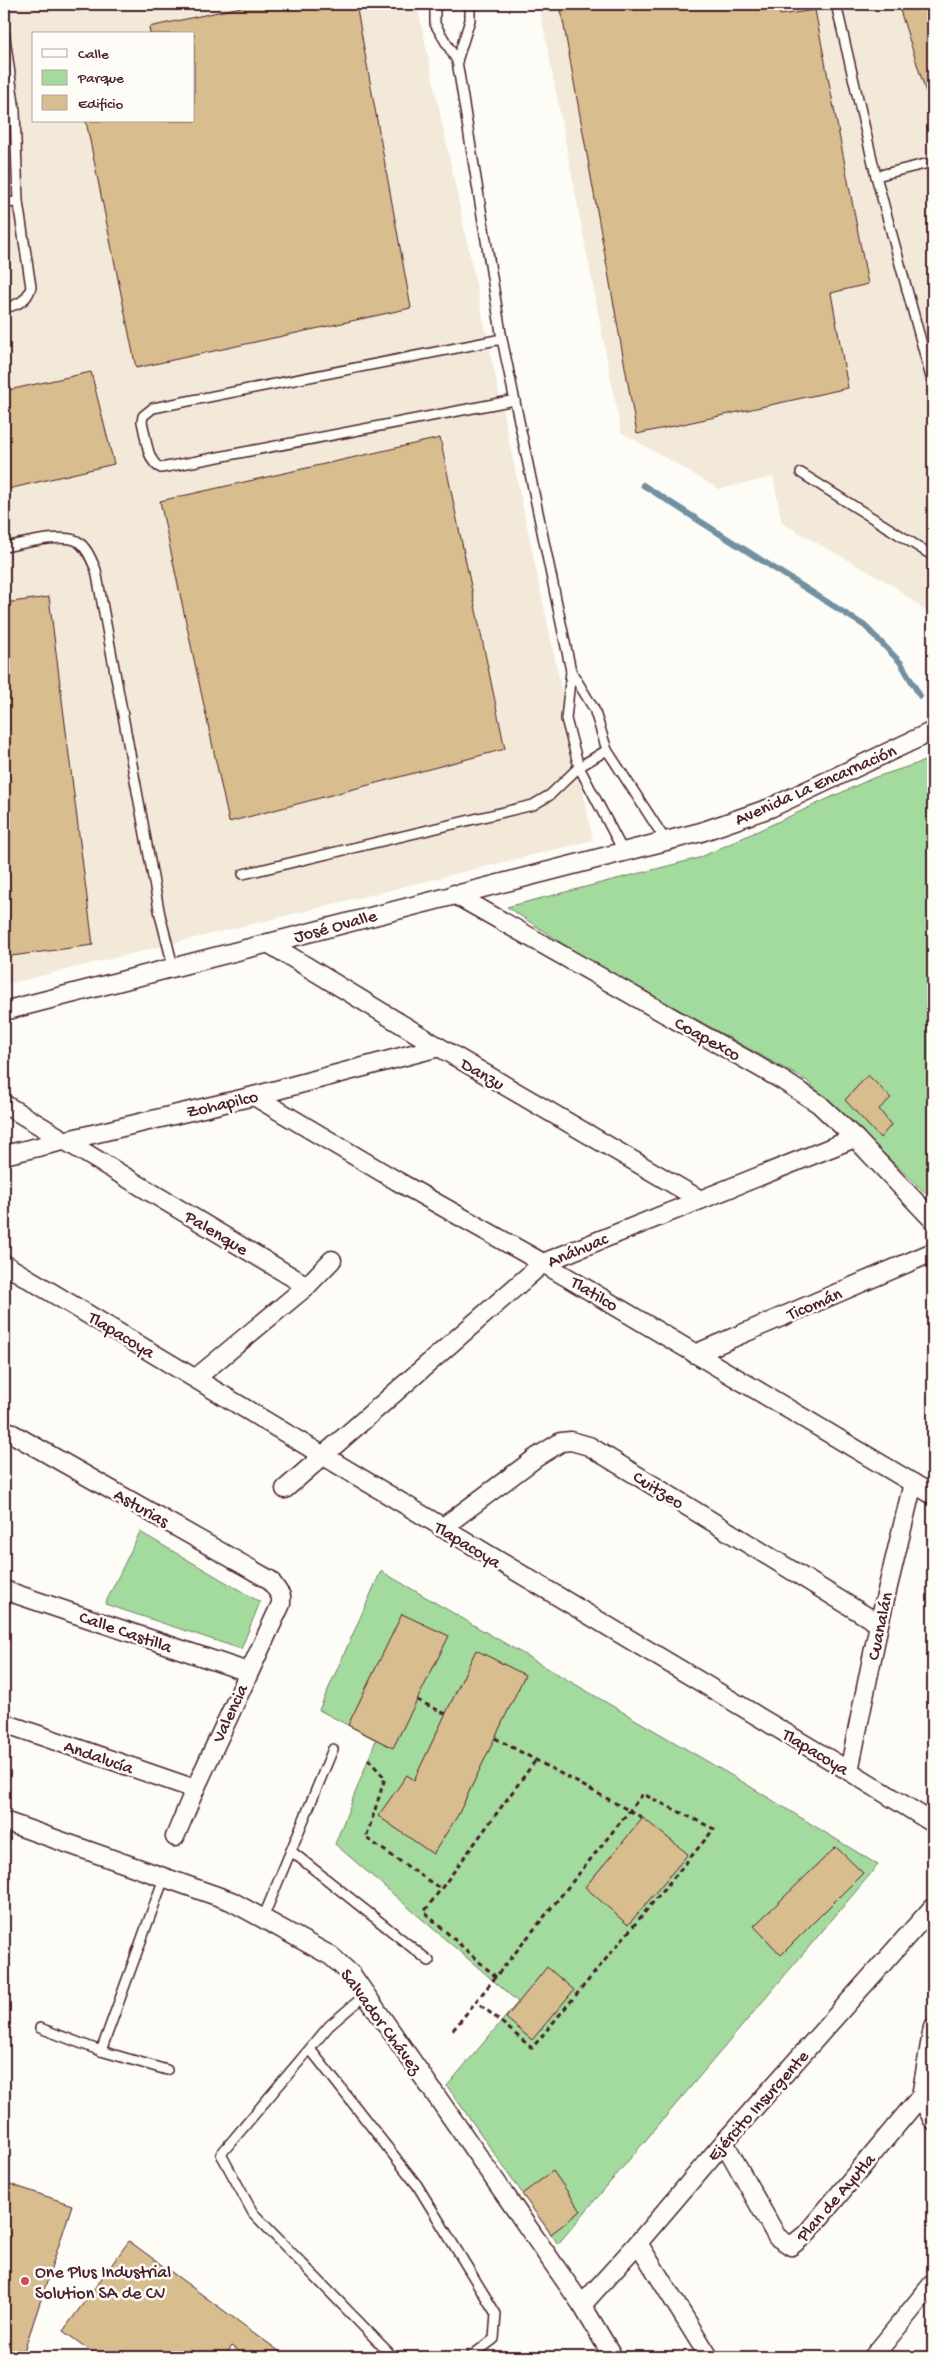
<svg xmlns="http://www.w3.org/2000/svg" width="937" height="2361" font-family="'Gochi Hand',sans-serif">
	<rect width="100%" height="100%" fill="#fdfcf7"/>
	<filter id="ink" filterUnits="userSpaceOnUse"><feTurbulence type="fractalNoise" baseFrequency=".02" numOctaves="2"/><feDisplacementMap in="SourceGraphic" scale="10" xChannelSelector="R" yChannelSelector="G"/><feConvolveMatrix kernelMatrix="1 2 1 2 8 2 1 2 1" color-interpolation-filters="sRGB"/></filter>
	<g filter="url(#ink)">
		<g fill="#f2e9d8" fill-rule="evenodd">
			<path d="M4 4H417L593 840 4 985ZM34 34H194V121H34Z"/>
			<path d="M539 4H933V617L894 586 782 523 773 477 719 489 621 432Z"/>
		</g>
		<g fill="#a3da9e" stroke="#767c64">
			<path d="M928 760 933 780V1200L807 1081 577 953 507 907 699 858 873 778Z"/>
			<path d="M140 1532 260 1602 241 1649 105 1604Z"/>
			<path d="M381 1571 746 1784 878 1865 558 2244 447 2086 518 2002 335 1844 376 1740 319 1710Z"/>
		</g>
		<g fill="none" stroke-linecap="round" stroke-linejoin="round">
			<path stroke="#72909f" stroke-width="6" d="M643 485 865 626 901 663 920 696"/>
		</g>
		<g fill="#d8bd8e" stroke="#4a1f2b">
			<path d="M255 4H356L411 308 136 368 86 121H194V34H150L149 27Z"/>
			<path d="M560 4H778L780 15 815 10 868 284 831 293 848 388 637 434Z"/>
			<path d="M898 4H933V105H930Z"/>
			<path d="M91 372 114 464 4 490V391Z"/>
			<path d="M440 438 505 749 229 822 160 501Z"/>
			<path d="M49 597 93 945 4 957V603Z"/>
			<path d="M868 1075 891 1098 879 1109 891 1125 880 1138 845 1100Z"/>
			<path d="M402 1614 449 1636 393 1748 348 1725Z"/>
			<path d="M476 1650 525 1675 458 1815 433 1854 378 1816 407 1775 414 1780Z"/>
			<path d="M643 1818 688 1854 628 1925 585 1887Z"/>
			<path d="M836 1847 863 1873 781 1955 754 1926Z"/>
			<path d="M547 1967 574 1990 532 2040 506 2018Z"/>
			<path d="M553 2171 581 2211 551 2234 522 2194Z"/>
			<path d="M4 2182 72 2205 22 2357H4Z"/>
			<path d="M129 2241 287 2357H247L232 2346 224 2357H99L63 2331Z"/>
		</g>
		<g fill="none" stroke-linecap="round" stroke-linejoin="round">
			<defs>
				<g id="service">
					<path d="M435 4V24L457 61 502 339 571 671 566 719 579 767 623 851"/>
					<path d="M836 4 876 176 933 385"/>
					<path d="M79 5 83 4"/>
					<path d="M4 30 15 111 18 202 31 287C27 301 18 305 4 308"/>
					<path d="M457 61 470 20V4"/>
					<path d="M876 176 933 162"/>
					<path d="M4 203 18 202"/>
					<path d="M502 339 153 408 143 416 142 422C146 436 147 463 161 468L515 400"/>
					<path d="M801 473 933 556"/>
					<path d="M4 547C22 544 61 533 77 541 87 547 92 561 96 570L160 915 173 966"/>
					<path d="M571 671 594 709 607 750 666 841"/>
					<path d="M243 874 533 805 550 795 579 767 607 750"/>
					<path d="M291 1851 429 1961"/>
					<path d="M263 1918 333 1749"/>
					<path d="M365 1995 329 2026 221 2154 253 2213 393 2357"/>
					<path d="M40 2028 101 2051 164 1878"/>
					<path d="M310 2049 417 2185 496 2314 494 2339 470 2357"/>
					<path d="M101 2051 167 2070"/>
				</g>
				<g id="minor">
					<path d="M454 894 782 1080 819 1104 855 1138 933 1220"/>
					<path d="M268 943 439 1047 699 1199"/>
					<path d="M4 1011 701 832 770 808 933 731"/>
					<path d="M254 1096 397 1181 543 1263 933 1495"/>
					<path d="M4 1104 307 1286"/>
					<path d="M4 1155 254 1096 439 1047"/>
					<path d="M4 1264 849 1771 933 1823"/>
					<path d="M695 1354 933 1252"/>
					<path d="M196 1378 307 1286 332 1260"/>
					<path d="M4 1429 270 1580 281 1596V1604L195 1789 175 1837"/>
					<path d="M285 1489 543 1263 855 1138"/>
					<path d="M442 1528 537 1457 561 1442 571 1441 589 1446 879 1624"/>
					<path d="M4 1590 248 1672"/>
					<path d="M4 1723 195 1789"/>
					<path d="M849 1771 879 1624 913 1483"/>
					<path d="M4 1821 231 1901 331 1956 352 1975 582 2305 613 2357"/>
					<path d="M933 2027 921 2096 933 2120"/>
					<path d="M724 2142 777 2237 791 2246 806 2234 921 2096"/>
					<path d="M638 2243 709 2357"/>
					<path d="M582 2305 638 2243 724 2142 933 1907"/>
					<path d="M873 2357 933 2283"/>
				</g>
			</defs>
			<use href="#service" stroke="#4a1f2b" stroke-width="12"/>
			<use href="#minor" stroke="#4a1f2b" stroke-width="21"/>
			<g stroke="#4a1f2b" stroke-width="3" stroke-dasharray="5 4" stroke-linecap="butt">
				<path d="M417 1700 446 1714"/>
				<path d="M495 1738 643 1818"/>
				<path d="M368 1759 385 1778 366 1838 441 1889"/>
				<path d="M496 1977 424 1912 536 1760"/>
				<path d="M453 2030 643 1794 714 1829 532 2048 476 2001"/>
			</g>
			<use href="#service" stroke="#fdfcf7" stroke-width="9"/>
			<use href="#minor" stroke="#fdfcf7" stroke-width="18"/>
		</g>
	</g>
	<circle fill="#d1495b" stroke="#fdfcf7" stroke-width="2" cx="25" cy="2281" r="5"/>
	<g text-anchor="middle" stroke-width="5" stroke-linejoin="round" paint-order="stroke">
		<g font-size="18" fill="#4a1f2b" stroke="#fdfcf7">
			<text transform="translate(815 784) rotate(-24)" y="6">Avenida La Encarnación</text>
			<text transform="translate(335 925) rotate(-15)" y="6">José Ovalle</text>
			<text transform="translate(708 1038) rotate(29)" y="6">Coapexco</text>
			<text transform="translate(483 1073) rotate(30)" y="6">Danzu</text>
			<text transform="translate(222 1103) rotate(-13)" y="6">Zohapilco</text>
			<text transform="translate(217 1232) rotate(31)" y="6">Palenque</text>
			<text transform="translate(577 1249) rotate(-23)" y="6">Anáhuac</text>
			<text transform="translate(595 1293) rotate(31)" y="6">Tlatilco</text>
			<text transform="translate(814 1303) rotate(-23)" y="6">Ticomán</text>
			<text transform="translate(122 1334) rotate(31)" y="6">Tlapacoya</text>
			<text transform="translate(659 1489) rotate(32)" y="6">Cuitzeo</text>
			<text transform="translate(142 1507) rotate(30)" y="6">Asturias</text>
			<text transform="translate(468 1544) rotate(31)" y="6">Tlapacoya</text>
			<text transform="translate(879 1626) rotate(-78)" y="6">Cuanalán</text>
			<text transform="translate(126 1631) rotate(19)" y="6">Calle Castilla</text>
			<text transform="translate(229 1713) rotate(-65)" y="6">Valencia</text>
			<text transform="translate(816 1751) rotate(31)" y="6">Tlapacoya</text>
			<text transform="translate(99 1756) rotate(19)" y="6">Andalucía</text>
			<text transform="translate(382 2021) rotate(54)" y="6">Salvador Chávez</text>
			<text transform="translate(757 2105) rotate(-48)" y="6">Ejército Insurgente</text>
			<text transform="translate(835 2197) rotate(-49)" y="6">Plan de Ayutla</text>
		</g>
		<g font-size="18" fill="#4a1f2b" stroke="#fdfcf7" text-anchor="start">
			<text x="35" y="2277">One Plus Industrial<tspan x="35" dy="21">Solution SA de CV</tspan></text>
		</g>
	</g>
	<rect width="937" height="2361" fill="none" stroke="#fdfcf7" stroke-width="20"/>
	<rect x="10" y="10" width="917" height="2341" fill="none" stroke="#4a1f2b" stroke-width="2" filter="url(#ink)"/>
	<rect x="32" y="32" width="162" height="90" fill="#fdfcf7" stroke="#b5a4a5"/>
	<rect x="42" y="49" width="25" height="8" fill="#fdfcf7" stroke="#b5a4a5"/>
	<text x="78" y="58" font-size="15" fill="#4a1f2b">Calle</text>
	<rect x="42" y="70" width="25" height="15" fill="#a3da9e" stroke="#b5a4a5"/>
	<text x="78" y="82" font-size="15" fill="#4a1f2b">Parque</text>
	<rect x="42" y="95" width="25" height="15" fill="#d8bd8e" stroke="#b5a4a5"/>
	<text x="78" y="108" font-size="15" fill="#4a1f2b">Edificio</text>
</svg>
